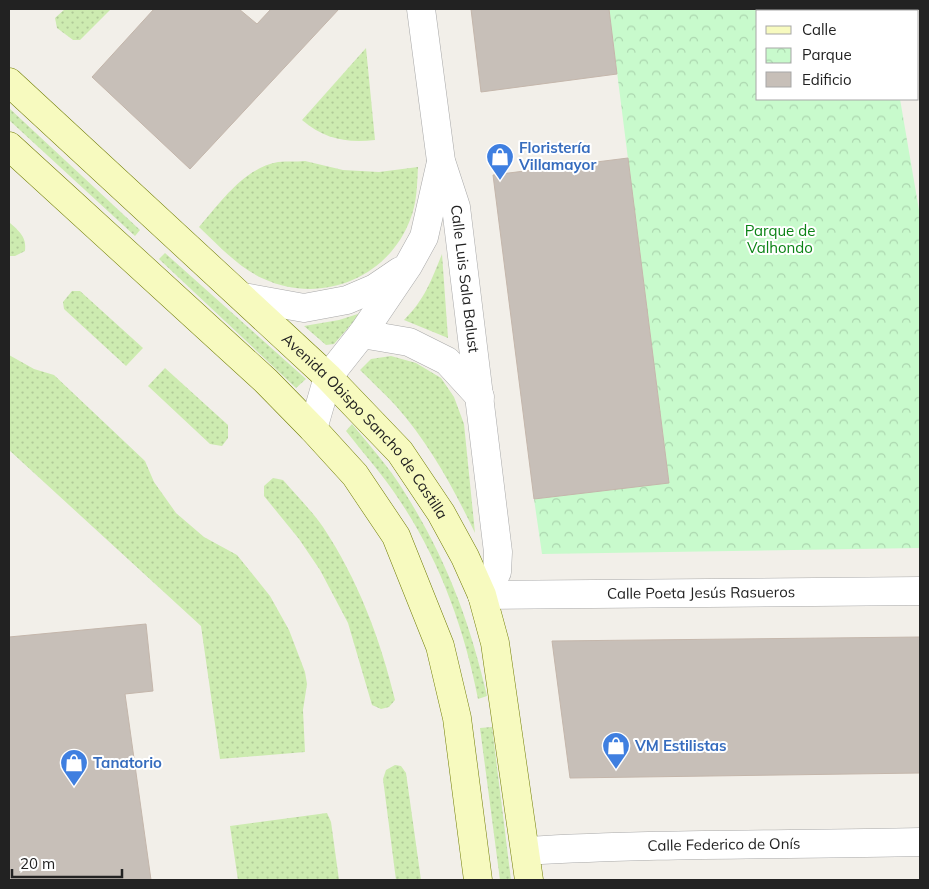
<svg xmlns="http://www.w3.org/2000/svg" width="929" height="889" font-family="Mulish,sans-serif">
	<defs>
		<pattern id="grass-dots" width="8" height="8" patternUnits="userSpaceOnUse" patternTransform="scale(1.25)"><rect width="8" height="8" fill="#cdebb0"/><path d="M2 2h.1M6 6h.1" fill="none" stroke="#b0c997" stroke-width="1.8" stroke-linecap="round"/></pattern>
		<pattern id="park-crowns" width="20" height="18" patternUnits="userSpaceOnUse" patternTransform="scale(1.25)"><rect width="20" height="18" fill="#c8facc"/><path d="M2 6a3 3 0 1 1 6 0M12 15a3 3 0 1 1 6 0" fill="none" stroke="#acd6af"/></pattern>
	</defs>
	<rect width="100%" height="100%" fill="#f2efe9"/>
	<g fill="url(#grass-dots)">
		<path d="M65 9H111L80 40H73L57 28 55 18Z"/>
		<path d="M366 48 375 140C346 143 324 139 302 120Z"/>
		<path d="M9 108 140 230 135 236 9 120Z"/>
		<path d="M305 161 343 170 379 172 418 167C417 185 417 203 410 220 388 278 321 305 264 279 239 268 219 246 199 227 220 203 244 168 278 162 287 161 296 162 305 161Z"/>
		<path d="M9 222C19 231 27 237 25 251L15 256H9Z"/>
		<path d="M165 253 306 379 296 388 159 259Z"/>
		<path d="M442 254 448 338 404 320C425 299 431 281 442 254Z"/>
		<path d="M72 291H80L143 348 126 366 64 309 63 302Z"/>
		<path d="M361 313 334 344 326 345 304 326 339 320Z"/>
		<path d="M9 355 34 369 54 375 145 461 154 482 176 513 204 537 237 555 270 596 289 630 305 672 307 684 303 710 305 752 220 759 201 626 9 450Z"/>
		<path d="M391 356 416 363 441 378 454 397 464 424 475 533C454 489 429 443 396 406 384 393 372 382 360 370L371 359Z"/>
		<path d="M165 368 228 425V438L222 446 210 444 148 386Z"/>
		<path d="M352 424C370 446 390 468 405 493 446 558 470 622 487 696L478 699C465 630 439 559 400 501 384 476 364 454 346 431Z"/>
		<path d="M273 478 283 480C296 495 311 510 323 527 358 580 380 638 395 700L389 707 381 709 372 705 348 623 320 570 299 539 264 496V486Z"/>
		<path d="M492 727 511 880H500L480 728Z"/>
		<path d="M395 765 401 766 406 773 421 880H396L383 779 386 770Z"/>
		<path d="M327 813 331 822 339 880H238L230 826Z"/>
	</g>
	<path fill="url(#park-crowns)" d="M609 9H916L915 11H758V99H900L920 216V548L542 554 534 499 669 482Z"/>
	<g fill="#c7bfb8" stroke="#c4b6ab">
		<path d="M154 9H239L257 24 271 9H339L190 169 92 77Z"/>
		<path d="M471 9H609L617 74 481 92Z"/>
		<path d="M628 158 669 483 534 499 493 175Z"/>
		<path d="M146 624 153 691 125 694 151 880H9V637Z"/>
		<path d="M920 637V773L570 778 552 641Z"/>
	</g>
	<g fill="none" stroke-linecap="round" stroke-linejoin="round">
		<defs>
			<g id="street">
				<path id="s1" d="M421 9 441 161 456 207 498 552 497 572 482 595"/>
				<path d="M243 297 304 308 347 300 375 288 400 271"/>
				<path d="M362 334 409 342 447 361 480 397"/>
				<path d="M313 429 328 377 362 334 408 266 424 237 441 162"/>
				<path id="s2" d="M482 595 920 591"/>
				<path id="s3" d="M526 851C657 843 789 845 920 842"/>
			</g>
			<g id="secondary">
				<path id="s4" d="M9 82 328 377 400 452 441 513 465 557 482 595 495 643 529 880"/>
				<path d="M9 146 266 381 313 429 355 475 396 536 440 646 457 718 478 880"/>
			</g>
		</defs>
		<use href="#street" stroke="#a9a9a9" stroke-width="29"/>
		<use href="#secondary" stroke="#707d05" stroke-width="29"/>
		<use href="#street" stroke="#fff" stroke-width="28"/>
		<use href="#secondary" stroke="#f7fabf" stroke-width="28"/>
	</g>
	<defs>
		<symbol id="shop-pin" viewBox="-11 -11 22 30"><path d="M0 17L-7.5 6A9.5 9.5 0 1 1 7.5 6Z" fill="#3f7fe0" stroke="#fff"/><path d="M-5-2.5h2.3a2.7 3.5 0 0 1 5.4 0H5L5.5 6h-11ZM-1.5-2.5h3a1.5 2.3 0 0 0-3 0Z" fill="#fff"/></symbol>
	</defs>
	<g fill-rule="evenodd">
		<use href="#shop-pin" x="484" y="141" width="32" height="43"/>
		<use href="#shop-pin" x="600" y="730" width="32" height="43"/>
		<use href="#shop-pin" x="58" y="747" width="32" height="43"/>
	</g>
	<g text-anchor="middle" stroke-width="4" stroke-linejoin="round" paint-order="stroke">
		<g font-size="15" font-weight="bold" fill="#366cbe" stroke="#fff" text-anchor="start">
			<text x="519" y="153">Floristería<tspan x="519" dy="17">Villamayor</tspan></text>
			<text x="635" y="751">VM Estilistas</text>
			<text x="93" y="768">Tanatorio</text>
		</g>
		<g font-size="15" fill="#0c8416" stroke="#fff">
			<text x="780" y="236">Parque de<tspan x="780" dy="17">Valhondo</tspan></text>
		</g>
		<g font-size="15" fill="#222" stroke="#fff">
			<text dy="5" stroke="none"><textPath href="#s1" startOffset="274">Calle Luis Sala Balust</textPath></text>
			<text dy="5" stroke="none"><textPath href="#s4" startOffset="496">Avenida Obispo Sancho de Castilla</textPath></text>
			<text dy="5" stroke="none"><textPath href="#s2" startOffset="219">Calle Poeta Jesús Rasueros</textPath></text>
			<text dy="5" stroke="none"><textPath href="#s3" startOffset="198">Calle Federico de Onís</textPath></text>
		</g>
	</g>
	<rect width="929" height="889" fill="none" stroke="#222222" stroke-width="20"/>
	<rect x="756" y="10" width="162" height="90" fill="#ffffff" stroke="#a7a7a7"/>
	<rect x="766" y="26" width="25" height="8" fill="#f7fabf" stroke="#a7a7a7"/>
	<text x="802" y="35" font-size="15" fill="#222222">Calle</text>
	<rect x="766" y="48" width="25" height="15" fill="url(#park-crowns)" stroke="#a7a7a7"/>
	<text x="802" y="60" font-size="15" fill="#222222">Parque</text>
	<rect x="766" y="72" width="25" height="15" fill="#c7bfb8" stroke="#a7a7a7"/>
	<text x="802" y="85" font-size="15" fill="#222222">Edificio</text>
	<path d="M12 869v8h110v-8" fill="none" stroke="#222222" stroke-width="2.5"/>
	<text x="20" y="869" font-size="15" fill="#222222" stroke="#ffffff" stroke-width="4" paint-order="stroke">20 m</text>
</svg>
